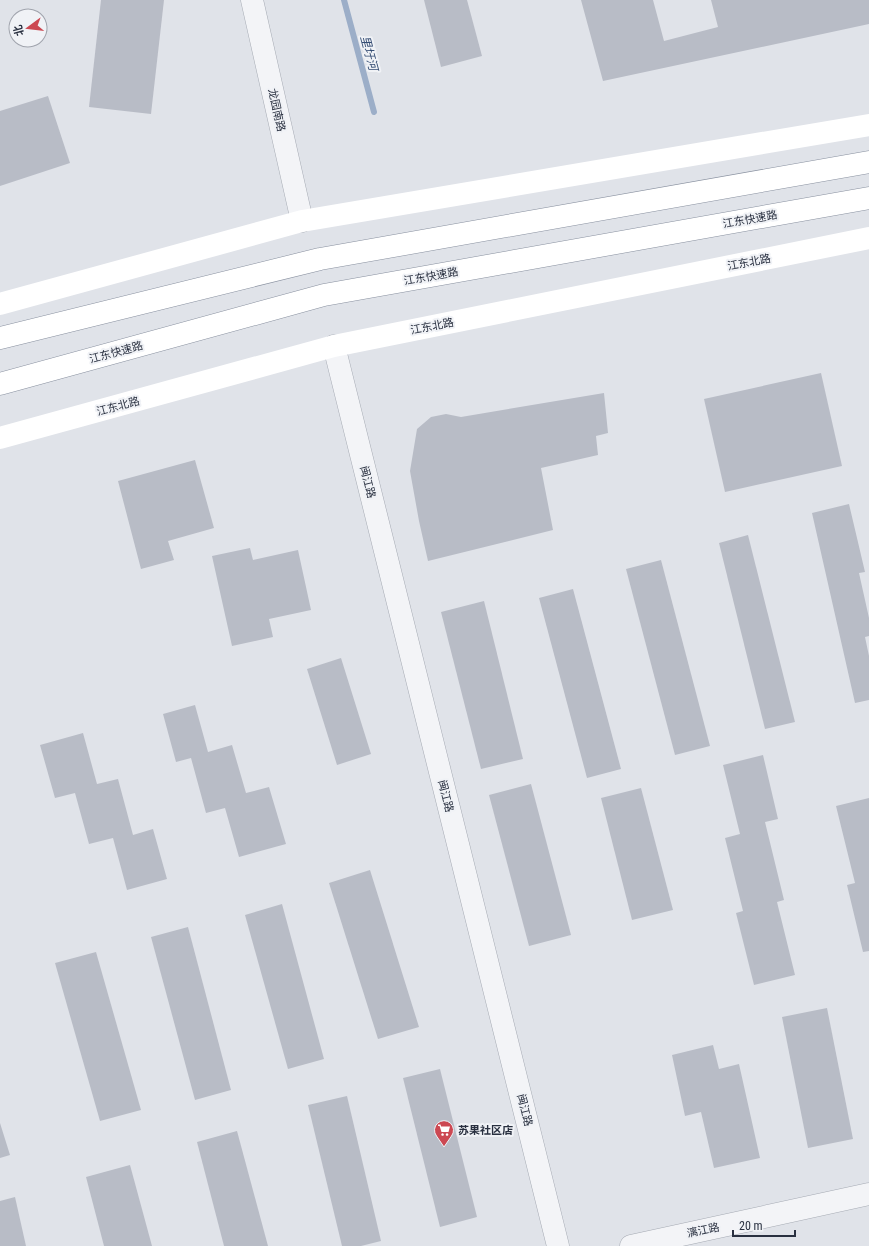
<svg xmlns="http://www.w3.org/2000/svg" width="869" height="1246" font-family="'Roboto Condensed','Noto Sans SC',sans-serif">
	<rect width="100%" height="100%" fill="#e0e3e9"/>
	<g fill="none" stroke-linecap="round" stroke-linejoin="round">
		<path stroke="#9caec8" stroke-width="6" d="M344 0 374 112"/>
	</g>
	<g fill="#b8bcc6">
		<path d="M101 0H164L151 114 89 107Z"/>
		<path d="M424 0H467L482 56 441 67Z"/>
		<path d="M581 0H653L664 41 718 27 711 0H869V24L603 81Z"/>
		<path d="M48 96 70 163 0 186V111Z"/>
		<path d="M821 373 842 466 725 492 704 399Z"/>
		<path d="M604 393 608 433 596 436 598 455 541 468 553 530 428 561 419 521 410 471 417 429 431 417 446 414 461 417Z"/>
		<path d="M195 460 214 528 168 541 174 560 141 569 118 481Z"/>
		<path d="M849 504 865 572 859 573 869 618V636L865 637 869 656V700L855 703 812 513Z"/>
		<path d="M748 535 795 722 765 729 719 543Z"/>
		<path d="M250 548 253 560 298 550 311 610 269 619 273 637 232 646 212 556Z"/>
		<path d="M661 560 710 746 675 755 626 569Z"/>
		<path d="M573 589 621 769 587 778 539 598Z"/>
		<path d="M484 601 523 759 481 769 441 612Z"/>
		<path d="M341 658 371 754 337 765 307 669Z"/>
		<path d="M195 705 208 752 232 745 246 793 269 787 286 844 239 857 225 808 206 813 191 758 176 762 163 714Z"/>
		<path d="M83 733 97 784 118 779 133 835 153 829 167 879 127 890 113 838 89 844 75 793 55 798 40 745Z"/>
		<path d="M763 755 778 819 765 822 784 900 777 902 795 975 754 985 736 913 743 911 725 838 740 834 723 765Z"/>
		<path d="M531 784 571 935 529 946 489 795Z"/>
		<path d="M641 788 673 910 632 920 601 798Z"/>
		<path d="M869 798V951L863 952 847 885 855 883 836 806Z"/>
		<path d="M370 870 419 1027 378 1039 329 883Z"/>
		<path d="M282 904 324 1059 288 1069 245 915Z"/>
		<path d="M188 927 231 1090 195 1100 151 937Z"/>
		<path d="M96 952 141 1110 100 1121 55 963Z"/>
		<path d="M827 1008 853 1139 808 1148 782 1017Z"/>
		<path d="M713 1045 719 1069 739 1064 760 1158 714 1168 701 1112 685 1116 672 1055Z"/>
		<path d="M440 1069 477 1217 440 1227 403 1078Z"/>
		<path d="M347 1096 381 1241 361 1246H342L308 1105Z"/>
		<path d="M0 1123 10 1155 0 1158Z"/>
		<path d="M237 1131 268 1246H224L197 1142Z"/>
		<path d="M130 1165 152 1246H104L86 1177Z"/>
		<path d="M15 1197 26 1246H0V1201Z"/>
	</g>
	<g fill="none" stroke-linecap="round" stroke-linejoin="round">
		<defs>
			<g id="tertiary">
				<path d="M252 0 302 221"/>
				<path d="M334 346 558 1246"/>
				<path d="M631 1246 869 1194"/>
			</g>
			<g id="trunk">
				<path d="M0 338 320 259 869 162"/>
				<path d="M0 384 324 295 869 198"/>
			</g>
		</defs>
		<use href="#tertiary" stroke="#a5aab3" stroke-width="23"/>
		<use href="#trunk" stroke="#88909f" stroke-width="23"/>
		<use href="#tertiary" stroke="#f3f4f7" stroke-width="22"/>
		<g stroke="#fff" stroke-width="22">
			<path d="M0 304 302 221 869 125"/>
			<path d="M0 438 334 346 869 238"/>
		</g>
		<use href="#trunk" stroke="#fff" stroke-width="22"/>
	</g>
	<defs>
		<symbol id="supermarket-pin" viewBox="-11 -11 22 30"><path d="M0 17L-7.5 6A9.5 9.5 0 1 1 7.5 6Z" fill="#cc4852" stroke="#f0f2f6"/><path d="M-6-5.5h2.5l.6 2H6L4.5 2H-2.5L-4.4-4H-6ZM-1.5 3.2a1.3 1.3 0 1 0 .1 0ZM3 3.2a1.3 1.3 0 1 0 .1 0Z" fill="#fff"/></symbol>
	</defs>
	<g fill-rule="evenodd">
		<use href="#supermarket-pin" x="433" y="1119" width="22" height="30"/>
	</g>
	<g text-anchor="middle" stroke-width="4" stroke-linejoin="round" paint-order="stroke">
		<g font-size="11" fill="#293040" stroke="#f0f2f6">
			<text transform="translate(277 110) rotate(77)" y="4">龙园南路</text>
			<text transform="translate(750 219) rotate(-10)" y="4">江东快速路</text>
			<text transform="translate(749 262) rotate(-11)" y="4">江东北路</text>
			<text transform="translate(431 276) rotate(-10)" y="4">江东快速路</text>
			<text transform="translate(432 326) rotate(-11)" y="4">江东北路</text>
			<text transform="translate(116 352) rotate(-15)" y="4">江东快速路</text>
			<text transform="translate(118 406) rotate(-15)" y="4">江东北路</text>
			<text transform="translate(368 482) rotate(76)" y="4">闽江路</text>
			<text transform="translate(446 796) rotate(76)" y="4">闽江路</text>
			<text transform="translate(525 1110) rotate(76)" y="4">闽江路</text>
			<text transform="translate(703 1230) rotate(-12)" y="4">漓江路</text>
		</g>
		<g font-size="11" font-weight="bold" fill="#293040" stroke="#f0f2f6" text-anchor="start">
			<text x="458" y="1134">苏果社区店</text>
		</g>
		<g font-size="12" font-style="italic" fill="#344c73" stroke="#f0f2f6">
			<text transform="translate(369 53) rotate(75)" y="4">里圩河</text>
		</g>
	</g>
	<g transform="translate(28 28) rotate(255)"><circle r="19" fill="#f0f2f6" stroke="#a0a4ad"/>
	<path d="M0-3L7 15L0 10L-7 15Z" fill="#cc4852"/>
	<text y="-6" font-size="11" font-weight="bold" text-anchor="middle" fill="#293040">北</text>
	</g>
	<path d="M733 1230v6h62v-6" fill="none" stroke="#293040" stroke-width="2"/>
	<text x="739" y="1230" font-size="12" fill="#293040" stroke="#f0f2f6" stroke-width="3" paint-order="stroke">20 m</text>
</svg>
